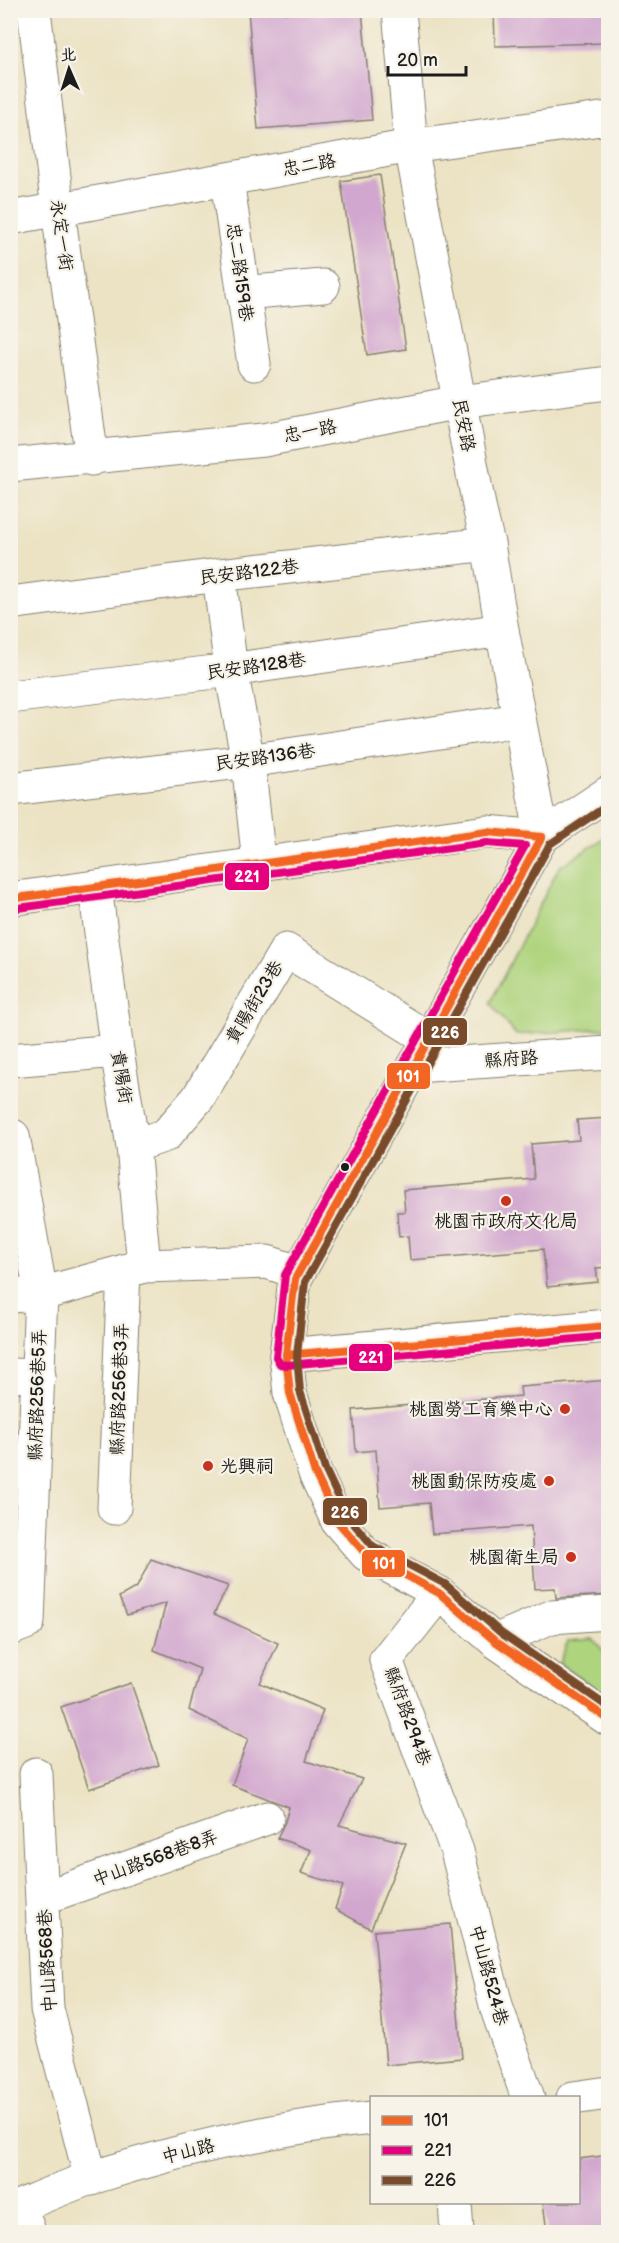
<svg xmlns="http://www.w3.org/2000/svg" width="619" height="2243" font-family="'Balsamiq Sans','LXGW WenKai TC',sans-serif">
	<rect width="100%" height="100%" fill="#f7f3e8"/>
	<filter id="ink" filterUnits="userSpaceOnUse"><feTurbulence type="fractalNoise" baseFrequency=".0167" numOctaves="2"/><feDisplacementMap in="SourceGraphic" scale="12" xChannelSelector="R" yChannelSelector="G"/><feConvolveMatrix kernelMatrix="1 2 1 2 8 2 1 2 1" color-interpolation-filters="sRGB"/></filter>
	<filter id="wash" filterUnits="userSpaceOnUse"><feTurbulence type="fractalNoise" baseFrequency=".008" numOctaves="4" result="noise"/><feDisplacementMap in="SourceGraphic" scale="24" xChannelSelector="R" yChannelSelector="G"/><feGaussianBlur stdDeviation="1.35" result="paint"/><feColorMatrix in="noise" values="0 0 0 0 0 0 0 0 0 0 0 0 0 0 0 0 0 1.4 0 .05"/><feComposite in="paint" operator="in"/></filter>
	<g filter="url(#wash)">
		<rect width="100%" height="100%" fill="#ece3c4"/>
		<g fill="#afd47e" stroke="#66784d" stroke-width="1.5">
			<path d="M608 836V1028L516 1035 490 1003 559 867Z"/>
			<path d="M593 1639 608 1656V1697L559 1663 568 1641Z"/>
		</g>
		<g id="blocks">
			<g fill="#d2a7cf">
				<path d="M248 10H285V13L362 10 372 120 258 129Z"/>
				<path d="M494 10H606L607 43 495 46Z"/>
				<path d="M380 175 406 349 367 355 341 181Z"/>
				<path d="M609 1118V1267L596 1268 598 1282 547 1287 543 1249 410 1260 408 1236 399 1237 397 1212H405L403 1190 534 1179 531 1144 579 1140 577 1120Z"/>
				<path d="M609 1380V1595L556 1598 555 1588 535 1589 531 1526 432 1534 429 1503 380 1507 376 1450 356 1452 353 1410 521 1396 520 1387Z"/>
				<path d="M151 1559 228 1586 214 1614 278 1643 260 1683 323 1710 306 1761 362 1779 339 1825 406 1843 371 1929 335 1909 343 1886 301 1873 311 1850 277 1838 285 1822 289 1807 232 1785 248 1739 189 1710 200 1669 154 1650 166 1603 127 1615 119 1597 137 1587Z"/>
				<path d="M131 1683 159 1765 89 1789 61 1707Z"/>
				<path d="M450 1924 462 2058 386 2065 374 1931Z"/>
				<path d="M609 2155V2232H547L543 2202H579V2159Z"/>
			</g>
		</g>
	</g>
	<g filter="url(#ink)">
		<use href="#blocks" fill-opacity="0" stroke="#848070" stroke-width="1.5"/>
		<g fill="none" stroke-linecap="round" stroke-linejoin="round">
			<defs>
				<g id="minor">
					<path d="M34 10 58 210 92 459"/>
					<path d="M399 10 411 146 480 511 488 544 502 630 542 837"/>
					<path d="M227 180 254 364"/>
					<path d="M10 218 411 146 608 118"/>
					<path d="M243 293 323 286"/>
					<path d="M10 465 264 440 459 402 608 383"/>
					<path d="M219 575 231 670 248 761 259 863"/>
					<path d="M10 603 219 575 488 544"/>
					<path d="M10 697 231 670 502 630"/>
					<path d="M10 789 248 761 519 720"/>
					<path d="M608 793 542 837 295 1279 286 1355 290 1393 315 1473 338 1522 366 1554 439 1593 495 1641 608 1719"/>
					<path d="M95 888 117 1051 133 1146 144 1266"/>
					<path d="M10 899 487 832 542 837"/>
					<path d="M10 1060 117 1051"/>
					<path d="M414 1066 608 1053"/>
					<path d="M133 1146 166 1135 198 1098 286 950 429 1039"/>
					<path d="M10 1296 41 1294 144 1266 267 1262 298 1272"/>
					<path d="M286 1355 608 1326"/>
					<path d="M10 1375 39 1376"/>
					<path d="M114 1508 124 1271"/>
					<path d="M439 1593 386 1660 457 1851 497 2009 528 2098"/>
					<path d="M10 1629 28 1622 41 1294 13 1136"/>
					<path d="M495 1641 551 1617 608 1613"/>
					<path d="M36 1774 47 2009 91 2179"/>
					<path d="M43 1898 267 1818"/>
					<path d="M455 2202 457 2232"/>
					<path d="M20 2206 29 2232"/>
				</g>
				<g id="major">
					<path d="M573 2098 608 2093"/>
					<path d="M10 2210C37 2199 64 2187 91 2178 182 2149 277 2127 372 2118"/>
				</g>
			</defs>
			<use href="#minor" stroke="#848070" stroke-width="35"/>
			<use href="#major" stroke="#848070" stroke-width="35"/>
			<use href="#minor" stroke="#fff" stroke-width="33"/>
			<use href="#major" stroke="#fff" stroke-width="33"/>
			<defs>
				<g id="bus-1">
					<path d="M542 837 295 1279 286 1355 290 1393 315 1473 338 1522 366 1554 439 1593 495 1641 608 1719"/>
					<path d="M10 899 487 832 542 837"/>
					<path d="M286 1355 608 1326"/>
				</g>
				<path id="bus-2" d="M11 909 487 843 525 846 285 1275 276 1357 280 1364 287 1365 608 1336"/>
				<path id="bus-3" d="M608 805 550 844 305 1282 297 1355 300 1391 325 1469 347 1516 373 1546 445 1584 501 1633 608 1707"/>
			</defs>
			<use href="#bus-1" stroke="#f7f3e8" stroke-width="12"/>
			<use href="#bus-2" stroke="#f7f3e8" stroke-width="12"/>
			<use href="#bus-3" stroke="#f7f3e8" stroke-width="12"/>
			<use href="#bus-1" stroke="#f26522" stroke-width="8"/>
			<use href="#bus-2" stroke="#e5007d" stroke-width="8"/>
			<use href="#bus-3" stroke="#7a4b2a" stroke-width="8"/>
		</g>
	</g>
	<circle fill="#1c1c1c" stroke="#f7f3e8" stroke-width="2" cx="345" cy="1167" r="5"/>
	<g fill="#c8321e" stroke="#f7f3e8" stroke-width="2">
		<circle cx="506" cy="1201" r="6"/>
		<circle cx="565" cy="1409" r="6"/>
		<circle cx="208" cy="1466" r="6"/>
		<circle cx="549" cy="1481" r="6"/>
		<circle cx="571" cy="1557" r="6"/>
	</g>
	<g text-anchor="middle" stroke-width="4.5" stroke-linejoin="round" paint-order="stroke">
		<g font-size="18" fill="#1c1c1c" stroke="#f7f3e8">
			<text transform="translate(309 165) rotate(-10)" y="6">忠二路</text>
			<text transform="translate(62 235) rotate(82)" y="6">永定一街</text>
			<text transform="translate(240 272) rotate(82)" y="6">忠二路159巷</text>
			<text transform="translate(464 425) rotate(79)" y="6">民安路</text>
			<text transform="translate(310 431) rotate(-11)" y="6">忠一路</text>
			<text transform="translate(249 572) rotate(-7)" y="6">民安路122巷</text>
			<text transform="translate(256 666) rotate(-8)" y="6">民安路128巷</text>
			<text transform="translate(265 757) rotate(-8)" y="6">民安路136巷</text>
			<text transform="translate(254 1002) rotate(-59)" y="6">貴陽街23巷</text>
			<text transform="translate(511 1059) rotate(-4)" y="6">縣府路</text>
			<text transform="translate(122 1077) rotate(81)" y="6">貴陽街</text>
			<text transform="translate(119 1389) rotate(-88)" y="6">縣府路256巷3弄</text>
			<text transform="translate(37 1395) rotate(-88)" y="6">縣府路256巷5弄</text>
			<text transform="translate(408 1716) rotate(70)" y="6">縣府路294巷</text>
			<text transform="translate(155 1858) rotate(-20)" y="6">中山路568巷8弄</text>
			<text transform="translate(47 1961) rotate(-93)" y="6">中山路568巷</text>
			<text transform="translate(489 1975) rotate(75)" y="6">中山路524巷</text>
			<text transform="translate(188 2151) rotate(-14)" y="6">中山路</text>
		</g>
		<g font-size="18" fill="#1c1c1c" stroke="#f7f3e8" text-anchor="end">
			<text x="506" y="1227" text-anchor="middle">桃園市政府文化局</text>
			<text x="553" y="1415">桃園勞工育樂中心</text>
			<text x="220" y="1472" text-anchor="start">光興祠</text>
			<text x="537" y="1487">桃園動保防疫處</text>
			<text x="559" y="1563">桃園衛生局</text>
		</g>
	</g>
	<g stroke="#f7f3e8" stroke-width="2">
		<rect x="224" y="862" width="46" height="29" rx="6" fill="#e5007d"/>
		<rect x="422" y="1017" width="46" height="29" rx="6" fill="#7a4b2a"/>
		<rect x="386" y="1062" width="45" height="28" rx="6" fill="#f26522"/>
		<rect x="348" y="1343" width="45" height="29" rx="6" fill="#e5007d"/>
		<rect x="322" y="1497" width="46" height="29" rx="6" fill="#7a4b2a"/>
		<rect x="361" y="1549" width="45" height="29" rx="6" fill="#f26522"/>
	</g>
	<g font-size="16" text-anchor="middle" font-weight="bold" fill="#fff">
		<text x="247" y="882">221</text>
		<text x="445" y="1038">226</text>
		<text x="408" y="1082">101</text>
		<text x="371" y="1363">221</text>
		<text x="345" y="1518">226</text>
		<text x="384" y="1569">101</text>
	</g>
	<rect width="619" height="2243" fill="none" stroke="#f7f3e8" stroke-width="36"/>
	<rect x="370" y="2096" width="210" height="108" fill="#f7f3e8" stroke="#9f9d96" stroke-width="1.5"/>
	<rect x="382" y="2116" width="30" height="9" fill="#f26522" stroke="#9f9d96" stroke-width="1.5"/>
	<text x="424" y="2126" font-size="18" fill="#1c1c1c">101</text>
	<rect x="382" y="2146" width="30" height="9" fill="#e5007d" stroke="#9f9d96" stroke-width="1.5"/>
	<text x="424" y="2156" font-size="18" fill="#1c1c1c">221</text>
	<rect x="382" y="2176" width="30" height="9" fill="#7a4b2a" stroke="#9f9d96" stroke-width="1.5"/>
	<text x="424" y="2186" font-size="18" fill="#1c1c1c">226</text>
	<g transform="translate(69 69) rotate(357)" stroke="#f7f3e8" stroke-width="4.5" paint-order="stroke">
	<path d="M0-4.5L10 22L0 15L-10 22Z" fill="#1c1c1c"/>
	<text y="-9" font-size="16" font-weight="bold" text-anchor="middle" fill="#1c1c1c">北</text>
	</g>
	<path d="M388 66v9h78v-9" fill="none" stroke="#1c1c1c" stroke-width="3"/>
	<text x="397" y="66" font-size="18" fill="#1c1c1c" stroke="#f7f3e8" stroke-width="4.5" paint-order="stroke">20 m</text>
</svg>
